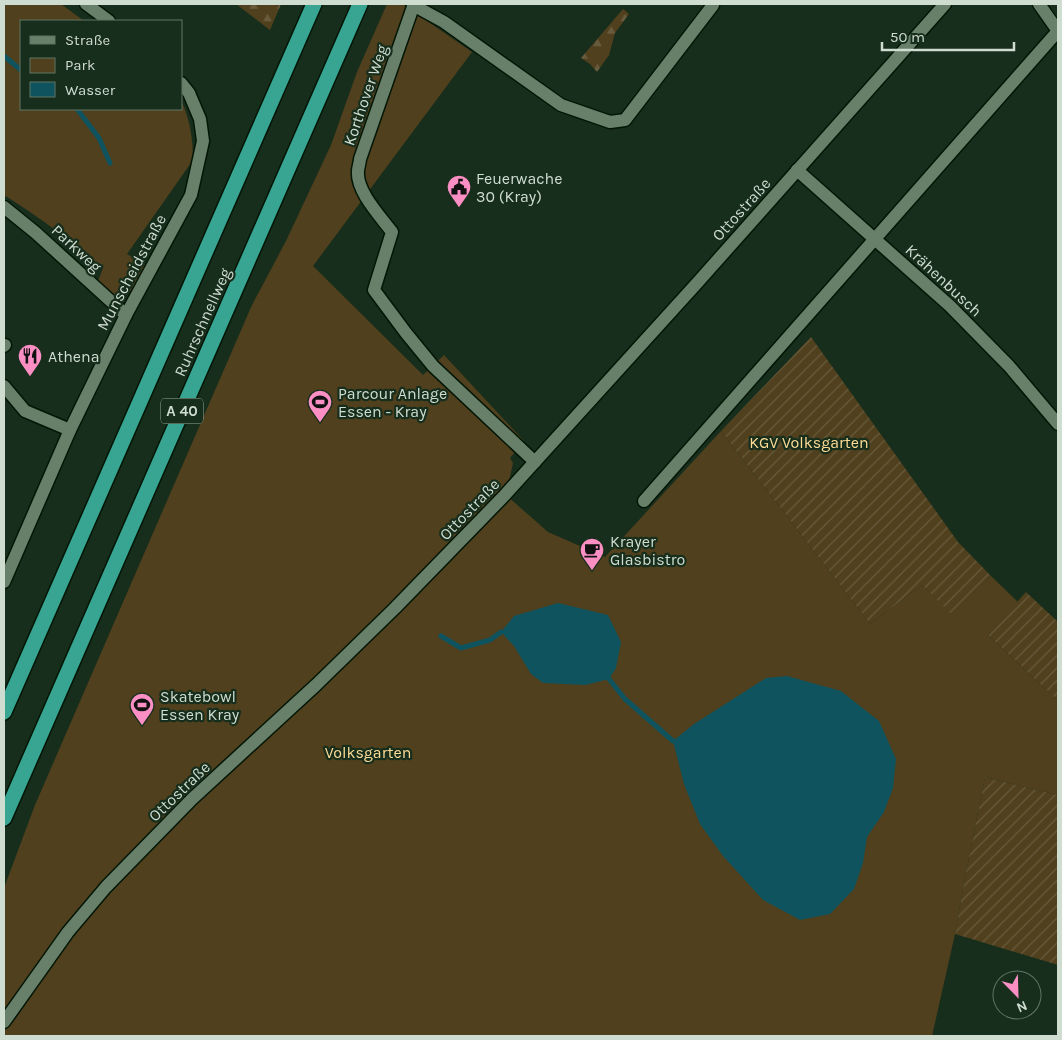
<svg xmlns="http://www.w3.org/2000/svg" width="1062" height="1040" font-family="Karla,sans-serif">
	<defs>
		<pattern id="forest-firs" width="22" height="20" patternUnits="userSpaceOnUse" patternTransform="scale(1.25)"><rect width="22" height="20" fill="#50401d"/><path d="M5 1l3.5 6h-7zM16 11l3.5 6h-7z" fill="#685b3d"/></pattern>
		<pattern id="garden-furrows" width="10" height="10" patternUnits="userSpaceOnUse" patternTransform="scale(1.25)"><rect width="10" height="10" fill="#50401d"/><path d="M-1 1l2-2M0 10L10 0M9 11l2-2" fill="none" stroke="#685b3d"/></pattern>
	</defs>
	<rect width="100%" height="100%" fill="#182e1c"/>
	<g fill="#50401d">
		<path d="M4 4H61L84 21H21V109H181V100C190 119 193 139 193 160L127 254 146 265C139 279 130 306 110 293 106 290 102 285 98 281L103 268C72 241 39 217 4 195Z"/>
		<path d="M387 4H404V5L472 52 313 266 423 375 444 355 524 441 510 458 513 463 506 495 548 532 605 557 721 431 870 624 922 585 952 614 991 576 1018 602 988 635 1058 701V795L985 777 966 872 955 934 932 1036H4V888L35 805 252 305 286 241 331 145 357 72Z"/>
	</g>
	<g fill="url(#forest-firs)">
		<path d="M236 4H281L270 30Z"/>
		<path d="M623 9 629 14 615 33 609 55 597 72 590 64 581 58Z"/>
	</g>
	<g fill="url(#garden-furrows)">
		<path d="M811 337 958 542 991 576 952 615 922 585 870 624 721 431Z"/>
		<path d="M1026 592 1058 622V701L988 635Z"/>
		<path d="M985 777 1058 795V965L955 934 966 872Z"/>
	</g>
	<g fill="#0e535e">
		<path d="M558 603 608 615 621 642 616 668 609 679 586 685 543 683 531 674 514 646 501 632 514 616Z"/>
		<path d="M787 676 841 691 879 721 896 759 893 788 884 812 867 837 863 863 854 889 830 914 800 920 763 900 723 856 700 824 684 784 673 741 694 724 766 678Z"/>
	</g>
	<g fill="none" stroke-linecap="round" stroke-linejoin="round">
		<g stroke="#0e535e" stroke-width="5">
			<path d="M4 56 21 70"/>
			<path d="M77 109 99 138 110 163"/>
			<path d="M441 636 461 648 490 640 501 632"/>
			<path d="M609 679 625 699 673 741"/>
		</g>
		<defs>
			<g id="minor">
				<path d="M86 4 109 21"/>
				<path d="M414 4 360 159C360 163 358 167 358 171 356 191 380 216 392 232L374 290 406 333 433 366 535 462"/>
				<path d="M1039 4 1058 31"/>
				<path d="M413 5 444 22 561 105 610 122 625 120 713 5"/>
				<path d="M797 170 950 306 1009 366 1058 424"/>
				<path d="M4 207 36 233 126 315"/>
				<path d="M4 346 5 345"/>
				<path d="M4 386 25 411 70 430"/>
				<path d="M644 501 1058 31"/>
				<path d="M4 582 70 430 126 315 191 195 203 141 200 119 189 93 181 83"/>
				<path d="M4 1022 68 932 106 887 192 799 316 685 395 608 503 497 698 282 945 4"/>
			</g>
			<g id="highway">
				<path d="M4 712 314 4"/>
				<path d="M4 818 360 4"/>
			</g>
		</defs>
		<use href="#minor" stroke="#031606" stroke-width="15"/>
		<use href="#highway" stroke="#031606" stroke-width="18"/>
		<use href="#minor" stroke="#68806a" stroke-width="12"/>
		<use href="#highway" stroke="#37a592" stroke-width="15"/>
	</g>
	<defs>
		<symbol id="civic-pin" viewBox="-11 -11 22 30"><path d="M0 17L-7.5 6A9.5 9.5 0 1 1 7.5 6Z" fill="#fb8fc4" stroke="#182e1c"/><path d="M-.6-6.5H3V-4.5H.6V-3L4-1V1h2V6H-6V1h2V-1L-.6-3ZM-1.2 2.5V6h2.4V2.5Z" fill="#111"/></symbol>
		<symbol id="restaurant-pin" viewBox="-11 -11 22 30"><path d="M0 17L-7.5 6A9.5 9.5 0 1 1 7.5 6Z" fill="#fb8fc4" stroke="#182e1c"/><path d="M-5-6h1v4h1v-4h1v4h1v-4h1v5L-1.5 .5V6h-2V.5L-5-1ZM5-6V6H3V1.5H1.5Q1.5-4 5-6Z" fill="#111"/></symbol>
		<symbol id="stadium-pin" viewBox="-11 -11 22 30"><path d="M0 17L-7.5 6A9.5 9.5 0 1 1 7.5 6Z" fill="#fb8fc4" stroke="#182e1c"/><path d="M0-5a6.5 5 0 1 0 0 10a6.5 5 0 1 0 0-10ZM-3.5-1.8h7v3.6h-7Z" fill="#111"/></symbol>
		<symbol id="cafe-pin" viewBox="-11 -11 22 30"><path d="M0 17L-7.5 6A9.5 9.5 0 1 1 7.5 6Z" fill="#fb8fc4" stroke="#182e1c"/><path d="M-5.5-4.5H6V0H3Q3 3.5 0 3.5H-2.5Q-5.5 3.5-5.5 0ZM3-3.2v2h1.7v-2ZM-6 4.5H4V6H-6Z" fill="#111"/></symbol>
	</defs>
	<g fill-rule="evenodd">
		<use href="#civic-pin" x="445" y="173" width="28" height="38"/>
		<use href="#restaurant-pin" x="16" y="342" width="28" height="38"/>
		<use href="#stadium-pin" x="306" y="388" width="28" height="38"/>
		<use href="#cafe-pin" x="578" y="536" width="28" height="38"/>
		<use href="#stadium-pin" x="128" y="691" width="28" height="38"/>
	</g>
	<g text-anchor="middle" stroke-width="4.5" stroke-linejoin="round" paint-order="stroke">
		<rect fill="#182e1c" stroke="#98a89a" stroke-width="1" x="161" y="398.5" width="42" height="25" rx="4"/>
		<g font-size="15" font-weight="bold" fill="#cfdcd0">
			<text x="182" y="416">A 40</text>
		</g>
		<g font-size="16" fill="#cfdcd0" stroke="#182e1c">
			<text transform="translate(365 95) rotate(-71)" y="6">Korthover Weg</text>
			<text transform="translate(741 209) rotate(-48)" y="6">Ottostraße</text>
			<text transform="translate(77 248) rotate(43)" y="6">Parkweg</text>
			<text transform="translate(131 272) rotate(-62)" y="6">Munscheidstraße</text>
			<text transform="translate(944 280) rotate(43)" y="6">Krähenbusch</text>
			<text transform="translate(202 322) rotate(-66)" y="6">Ruhrschnellweg</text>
			<text transform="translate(469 509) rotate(-46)" y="6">Ottostraße</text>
			<text transform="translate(179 791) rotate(-44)" y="6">Ottostraße</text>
		</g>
		<g font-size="16" fill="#cfdcd0" stroke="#182e1c" text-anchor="start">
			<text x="476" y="184">Feuerwache<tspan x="476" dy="18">30 (Kray)</tspan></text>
			<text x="48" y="362">Athena</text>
			<text x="338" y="399">Parcour Anlage<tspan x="338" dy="18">Essen - Kray</tspan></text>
			<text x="610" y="547">Krayer<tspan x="610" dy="18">Glasbistro</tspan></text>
			<text x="160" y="702">Skatebowl<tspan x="160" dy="18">Essen Kray</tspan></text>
		</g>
		<g font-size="16" fill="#fedc96" stroke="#182e1c">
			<text x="809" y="448">KGV Volksgarten</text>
			<text x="368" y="758">Volksgarten</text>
		</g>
	</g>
	<rect width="1062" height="1040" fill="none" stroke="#cfdcd0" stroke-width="10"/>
	<rect x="20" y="20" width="162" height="90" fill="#182e1c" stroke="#617464"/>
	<rect x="30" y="36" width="25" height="8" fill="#68806a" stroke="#617464"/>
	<text x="65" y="45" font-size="15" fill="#cfdcd0">Straße</text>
	<rect x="30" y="58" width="25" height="15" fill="#50401d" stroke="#617464"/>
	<text x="65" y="70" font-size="15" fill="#cfdcd0">Park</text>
	<rect x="30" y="82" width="25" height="15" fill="#0e535e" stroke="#617464"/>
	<text x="65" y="95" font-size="15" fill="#cfdcd0">Wasser</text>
	<g transform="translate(1017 995) rotate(157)"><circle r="24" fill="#182e1c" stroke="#617464"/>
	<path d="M0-4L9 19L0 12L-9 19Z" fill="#fb8fc4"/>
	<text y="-8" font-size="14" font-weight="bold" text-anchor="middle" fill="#cfdcd0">N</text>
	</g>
	<path d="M882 42v8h132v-8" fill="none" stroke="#cfdcd0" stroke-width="2.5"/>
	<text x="890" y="42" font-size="15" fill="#cfdcd0" stroke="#182e1c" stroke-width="4" paint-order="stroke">50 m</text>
</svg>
